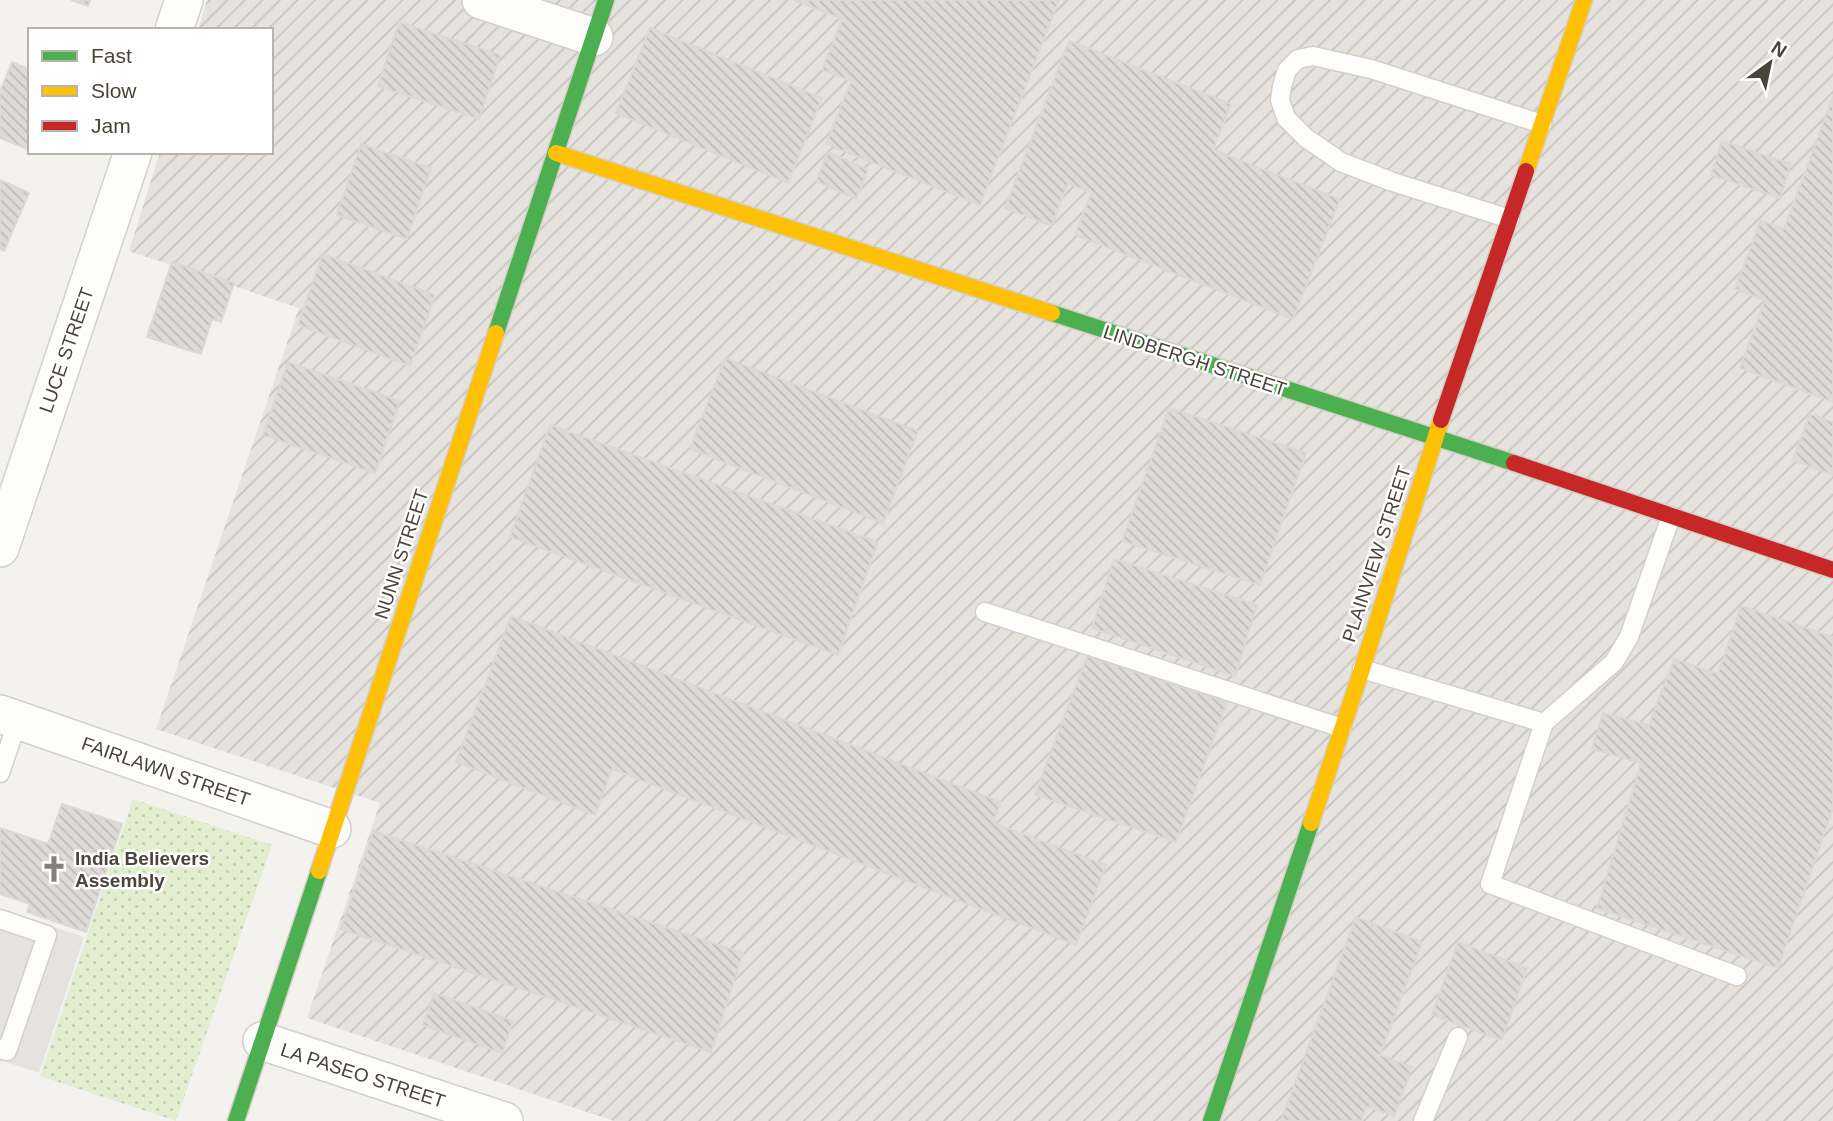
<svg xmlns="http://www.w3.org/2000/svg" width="1833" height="1121" font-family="Helvetica,sans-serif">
	<defs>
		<pattern id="industrial-furrows" width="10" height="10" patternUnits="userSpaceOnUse" patternTransform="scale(1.75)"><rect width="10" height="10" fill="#e6e2de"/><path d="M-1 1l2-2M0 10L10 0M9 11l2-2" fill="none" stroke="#c7c3bf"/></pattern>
		<pattern id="grass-dots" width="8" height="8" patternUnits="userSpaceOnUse" patternTransform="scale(1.75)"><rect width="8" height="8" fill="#e1eecf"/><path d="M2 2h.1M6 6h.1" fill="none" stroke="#c3cdb2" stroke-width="1.8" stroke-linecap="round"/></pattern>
		<pattern id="building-back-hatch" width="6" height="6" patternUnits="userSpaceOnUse" patternTransform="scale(1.75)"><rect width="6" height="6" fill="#dedbd6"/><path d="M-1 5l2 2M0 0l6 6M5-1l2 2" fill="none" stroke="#c0bdb8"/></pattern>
	</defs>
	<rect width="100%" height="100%" fill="#f4f2ee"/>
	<path fill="url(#industrial-furrows)" d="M207 0H1833V1121H614L307 1018 380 803 156 729 299 308 129 251 160 152H271V30H198Z"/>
	<path fill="url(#grass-dots)" d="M133 799 272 845 176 1121 40 1076Z"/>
	<path fill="#e6e3df" d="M0 909 84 937 39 1073 0 1060Z"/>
	<g fill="url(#building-back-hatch)" stroke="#dcd9d4" stroke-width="2">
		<path d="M71 0H90L88 6Z"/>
		<path d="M794 0H1059L980 205 826 144 851 81 822 70 842 19Z"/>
		<path d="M399 22 500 55 479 119 378 86Z"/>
		<path d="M650 28 822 98 788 183 616 113Z"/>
		<path d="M1069 41 1231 104 1213 150 1340 199 1293 319 1075 235 1091 193 1068 183 1052 226 1005 208Z"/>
		<path d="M12 62 30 70V150L0 138V92Z"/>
		<path d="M1833 96V402L1740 368 1765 300 1735 289 1761 220 1784 229Z"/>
		<path d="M1722 141 1791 164 1780 198 1711 175Z"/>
		<path d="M361 144 431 168 407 239 337 215Z"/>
		<path d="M828 152 868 170 856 199 816 181Z"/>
		<path d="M0 180 29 193 4 251 0 249Z"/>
		<path d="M323 254 435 295 410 366 298 325Z"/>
		<path d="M172 262 234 283 221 322 212 319 201 354 147 337Z"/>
		<path d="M725 358 918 431 883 523 690 449Z"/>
		<path d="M288 362 400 401 375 473 263 435Z"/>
		<path d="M1169 408 1306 453 1260 585 1122 541Z"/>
		<path d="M1810 414 1833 422V475L1793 460Z"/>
		<path d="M550 425 878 542 838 655 510 537Z"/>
		<path d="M1114 559 1257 605 1235 676 1092 628Z"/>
		<path d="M1741 606 1833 637V808L1778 968 1597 908 1641 763 1592 749 1603 713 1649 725 1674 659 1718 674Z"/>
		<path d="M511 616 1001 802 993 823 1106 865 1076 945 612 769 595 815 456 762Z"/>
		<path d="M1087 656 1227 702 1176 842 1035 795Z"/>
		<path d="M62 804 122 824 86 932 27 912 30 904 0 894V828L48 844Z"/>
		<path d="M373 831 743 953 711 1052 341 929Z"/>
		<path d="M1356 917 1422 942 1380 1055 1412 1067 1394 1116 1366 1106 1361 1121H1281Z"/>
		<path d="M1458 942 1527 968 1502 1040 1432 1015Z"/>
		<path d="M434 993 513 1021 502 1053 423 1025Z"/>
	</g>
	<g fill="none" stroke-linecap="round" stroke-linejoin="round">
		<defs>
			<g id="lane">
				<path d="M1510 219 1393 182 1341 162 1306 138 1286 118 1280 100 1282 86 1287 70 1298 59 1313 56 1371 69 1542 124"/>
				<path d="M1671 516 1629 637 1614 662 1544 723 1490 884 1737 976"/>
				<path d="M985 612 1342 728"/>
				<path d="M1362 669 1544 723"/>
				<path d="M0 773 18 720"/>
				<path d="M0 919 47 935 7 1051 0 1049"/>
				<path d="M1423 1121 1458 1037"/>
			</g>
			<g id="street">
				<path d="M481 0 594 37"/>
				<path d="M174 30 184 0"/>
				<path d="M0 548 133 152"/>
				<path d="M0 714 332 829"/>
				<path d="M262 1041 504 1121"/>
			</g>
			<g id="fast">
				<path d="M1052 313 1514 463"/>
				<path d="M496 333 606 0"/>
				<path d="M236 1121 319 871"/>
				<path d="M1211 1121 1311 823"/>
			</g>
			<g id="slow">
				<path d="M556 153 1052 313"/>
				<path d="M1526 171 1584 0"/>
				<path d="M1311 823 1362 669 1441 420"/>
				<path d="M319 871 496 333"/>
			</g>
			<g id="jam">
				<path d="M1441 420 1526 171"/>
				<path d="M1514 463 1833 570"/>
			</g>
		</defs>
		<use href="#lane" stroke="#d2d0cb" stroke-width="21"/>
		<use href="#street" stroke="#d2d0cb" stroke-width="40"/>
		<use href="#fast" stroke="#d3cfc5" stroke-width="19"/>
		<use href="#slow" stroke="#d3cfc5" stroke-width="19"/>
		<use href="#jam" stroke="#d3cfc5" stroke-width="19"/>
		<use href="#lane" stroke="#fdfdfc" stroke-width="18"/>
		<use href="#street" stroke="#fdfdfc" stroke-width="37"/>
		<use href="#fast" stroke="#4caf50" stroke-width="16"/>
		<use href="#slow" stroke="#ffc107" stroke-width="16"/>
		<use href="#jam" stroke="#c62828" stroke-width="16"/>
	</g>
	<defs>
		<symbol id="church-bare" viewBox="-9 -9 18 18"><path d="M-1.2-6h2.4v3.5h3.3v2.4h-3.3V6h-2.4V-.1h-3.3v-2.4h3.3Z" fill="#868178" stroke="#fff" stroke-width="2.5" paint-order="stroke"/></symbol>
	</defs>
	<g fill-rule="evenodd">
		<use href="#church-bare" x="35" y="850" width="38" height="38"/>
	</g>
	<g text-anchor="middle" stroke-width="5" stroke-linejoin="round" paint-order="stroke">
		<g font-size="19" fill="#4b4439" stroke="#fff">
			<text transform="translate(66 350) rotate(-71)" y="7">LUCE STREET</text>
			<text transform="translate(1195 360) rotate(18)" y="7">LINDBERGH STREET</text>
			<text transform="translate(401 554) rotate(-72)" y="7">NUNN STREET</text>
			<text transform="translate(1376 554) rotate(-72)" y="7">PLAINVIEW STREET</text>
			<text transform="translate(166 771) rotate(19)" y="7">FAIRLAWN STREET</text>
			<text transform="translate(363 1075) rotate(18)" y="7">LA PASEO STREET</text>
		</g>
		<g font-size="19" font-weight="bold" fill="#4b4439" stroke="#fff" text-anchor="start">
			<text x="75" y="865">India Believers<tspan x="75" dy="22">Assembly</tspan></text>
		</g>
	</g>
	<rect x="28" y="28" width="245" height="126" fill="#ffffff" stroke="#b7b4b0" stroke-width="2"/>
	<rect x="42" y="51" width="35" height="10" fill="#4caf50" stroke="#b7b4b0" stroke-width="2"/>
	<text x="91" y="63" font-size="21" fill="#4b4439">Fast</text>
	<rect x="42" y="86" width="35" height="10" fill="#ffc107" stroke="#b7b4b0" stroke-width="2"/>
	<text x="91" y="98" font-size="21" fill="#4b4439">Slow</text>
	<rect x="42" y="121" width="35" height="10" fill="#c62828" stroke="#b7b4b0" stroke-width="2"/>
	<text x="91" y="133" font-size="21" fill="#4b4439">Jam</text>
	<g transform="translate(1770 63) rotate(33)" stroke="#ffffff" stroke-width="5" paint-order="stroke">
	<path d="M0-5L12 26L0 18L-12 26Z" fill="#4b4439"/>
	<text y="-10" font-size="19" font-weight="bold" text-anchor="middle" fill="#4b4439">N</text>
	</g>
</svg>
